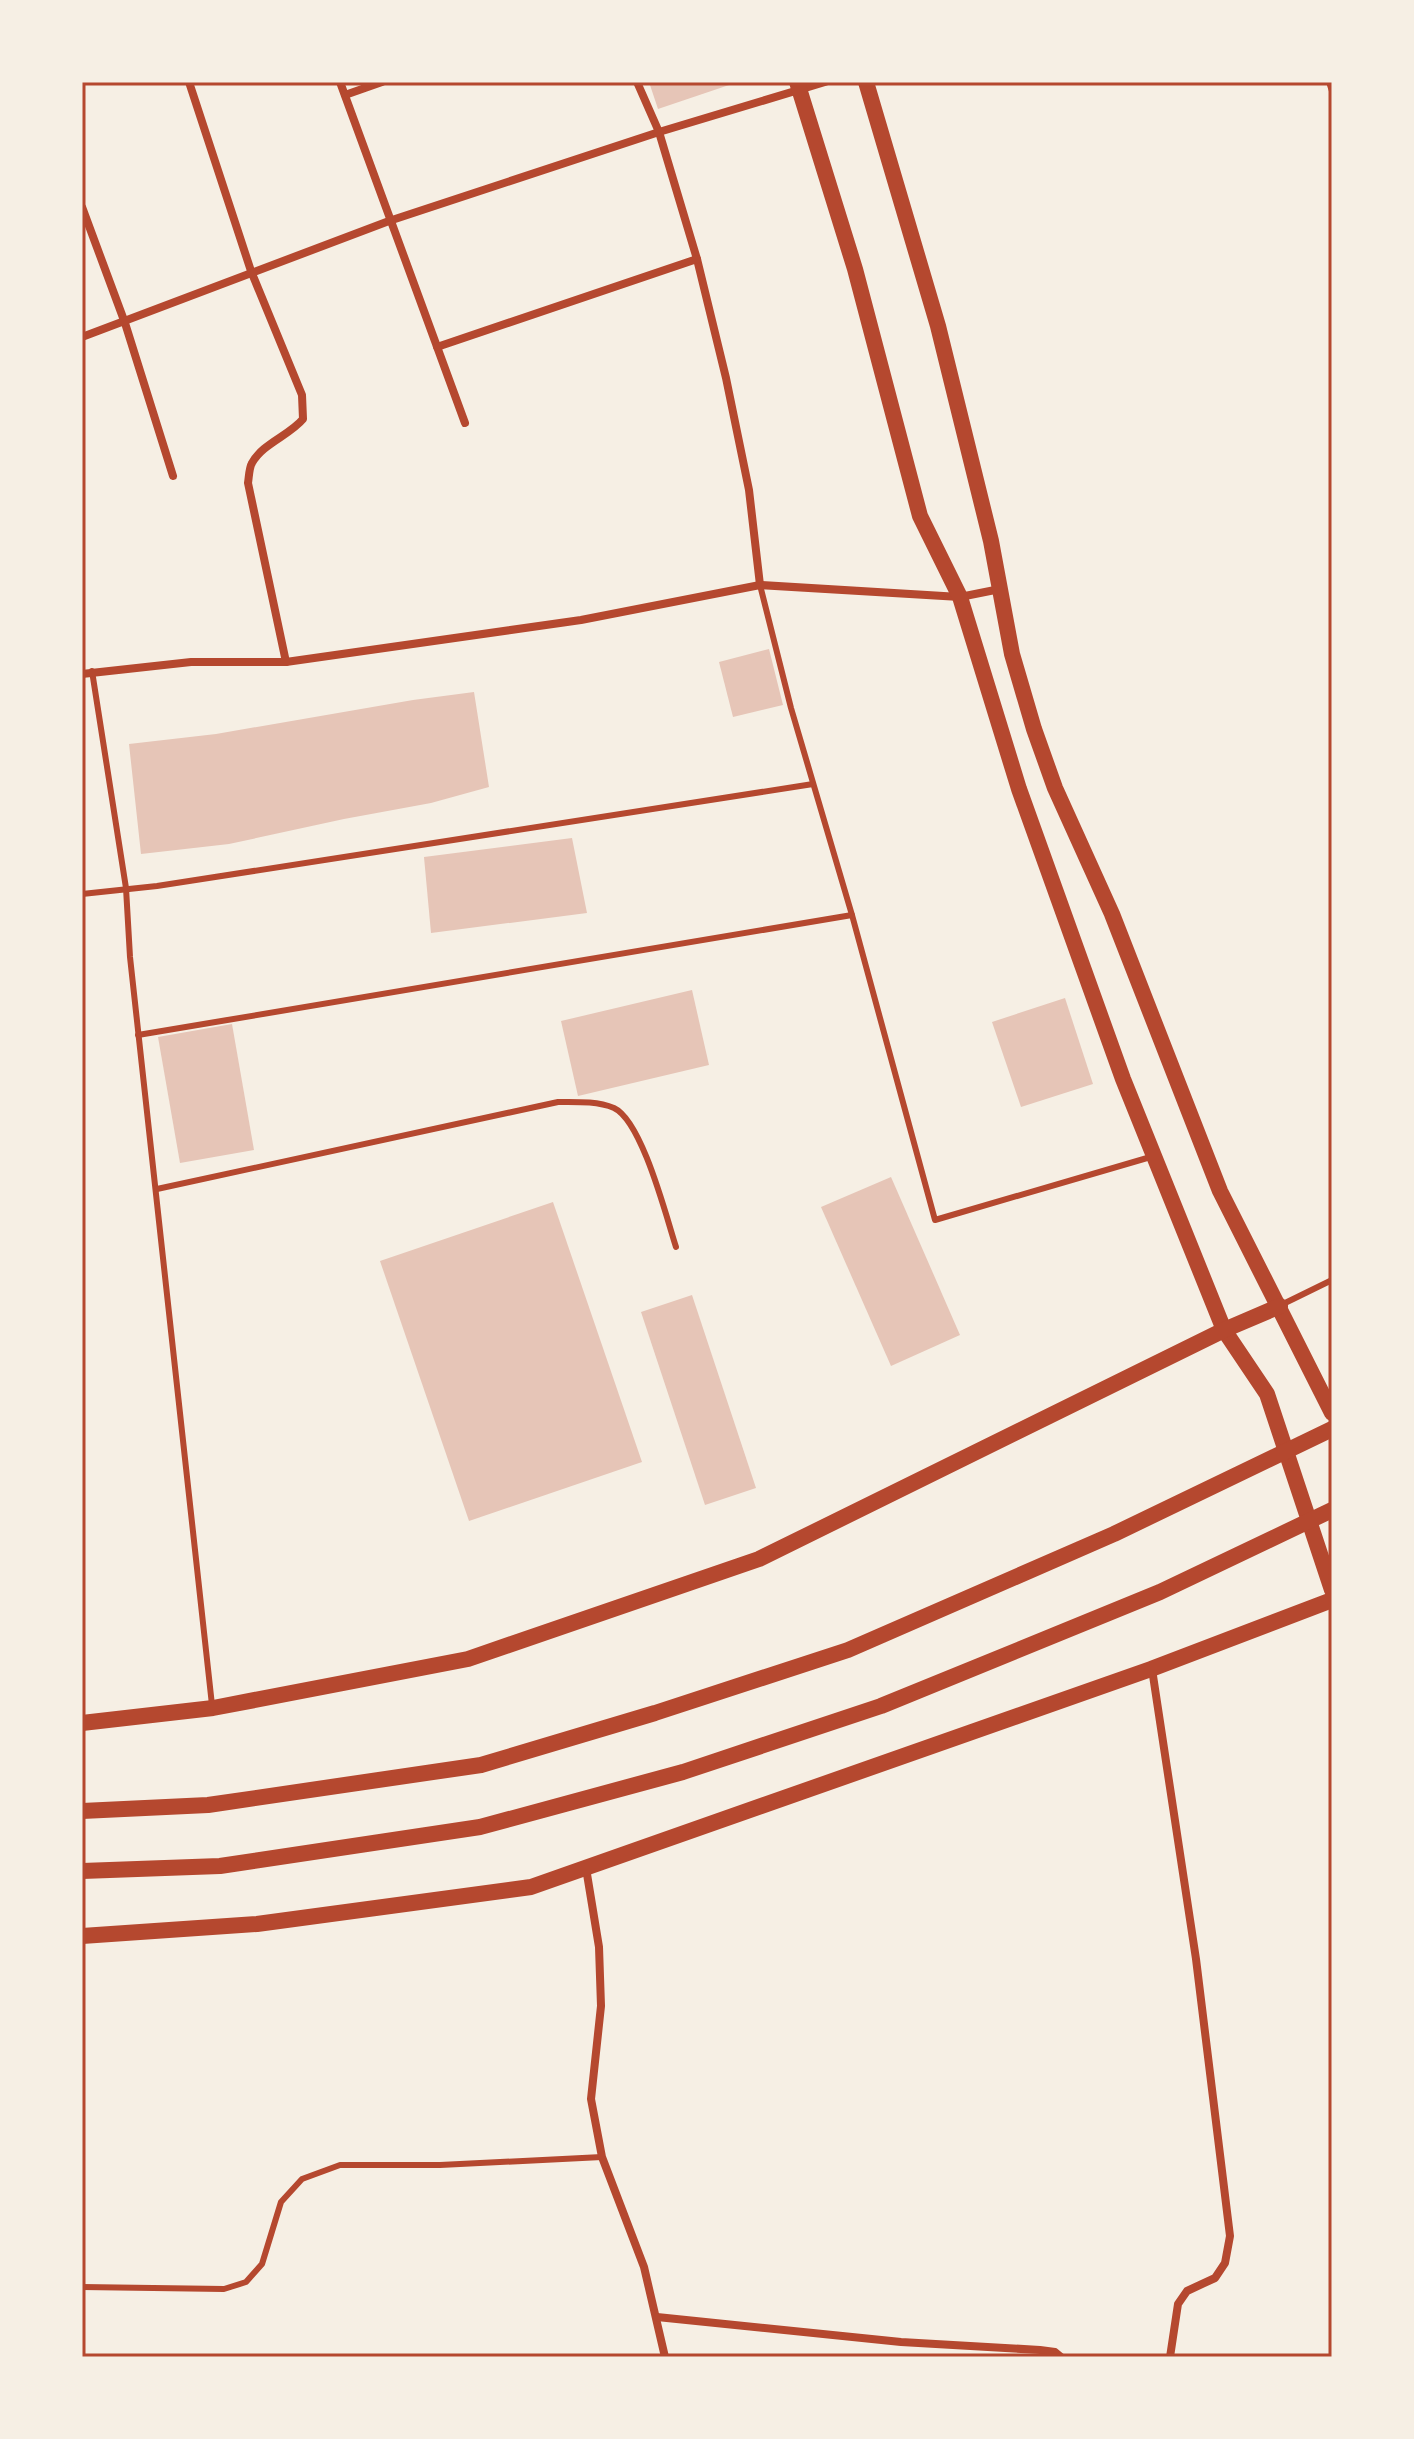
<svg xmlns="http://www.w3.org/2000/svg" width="1414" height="2439" font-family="Arial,sans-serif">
	<rect width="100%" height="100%" fill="#f6efe4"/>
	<g fill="#e6c5b7">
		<path d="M649 82H735V83L658 109Z"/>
		<path d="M769 649 783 705 733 717 719 662Z"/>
		<path d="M474 692 489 787 431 803 344 819 229 844 141 854 129 744 216 734 413 700Z"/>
		<path d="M572 838 587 913 431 933 424 857Z"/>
		<path d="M692 990 709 1065 578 1096 561 1021Z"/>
		<path d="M1065 998 1093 1084 1021 1107 992 1022Z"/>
		<path d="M232 1024 254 1150 180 1163 158 1037Z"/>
		<path d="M891 1177 960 1335 891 1366 821 1207Z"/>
		<path d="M553 1202 642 1462 469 1521 380 1261Z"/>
		<path d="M692 1295 756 1488 705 1505 641 1312Z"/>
	</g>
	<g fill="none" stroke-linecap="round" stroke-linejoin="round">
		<g stroke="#b5482f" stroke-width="6">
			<path d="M1329 82 1332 91"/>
			<path d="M760 585 791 708 852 915 935 1220 1154 1156"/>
			<path d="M92 671 126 888 130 957 212 1705"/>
			<path d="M82 894 157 886 813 784"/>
			<path d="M138 1035 852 915"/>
			<path d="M157 1189 558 1102C576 1102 597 1101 614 1108 642 1121 666 1216 676 1247"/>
			<path d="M1283 1304 1332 1280"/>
			<path d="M82 2287 224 2289 246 2282 262 2264 281 2202 302 2179 340 2165H440L602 2157"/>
		</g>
		<g stroke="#b5482f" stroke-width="8">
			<path d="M189 82 251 271 302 395 303 419C290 435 262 444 252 463 249 468 249 477 248 483L286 662"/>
			<path d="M340 82 465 423"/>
			<path d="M637 82 659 132 697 259 726 378 749 490 760 585"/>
			<path d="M345 95 382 82"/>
			<path d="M82 207 125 323 173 476"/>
			<path d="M82 337 389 221 659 132 825 82"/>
			<path d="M437 347 697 259"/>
			<path d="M82 674 191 662H286L581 620 760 585 960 597 1000 589"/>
			<path d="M1152 1669 1196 1959 1230 2236 1225 2263 1215 2278 1187 2291 1178 2304 1170 2357"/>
			<path d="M586 1868 599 1947 601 2006 591 2099 602 2157 644 2267 665 2357"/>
			<path d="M657 2317 901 2342 1040 2350 1055 2352 1061 2357"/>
		</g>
		<g stroke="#b5482f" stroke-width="16">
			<path d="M797 82 855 269 920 516 960 597 1019 789 1123 1079 1224 1330 1267 1394 1332 1590"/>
			<path d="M866 82 938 326 991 541 1012 654 1034 729 1055 788 1112 914 1220 1191 1332 1413"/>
			<path d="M82 1723 213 1708 468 1659 759 1559 1224 1330 1280 1306"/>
			<path d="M82 1811 208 1805 481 1765 655 1713 848 1650 1114 1534 1332 1429"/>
			<path d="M82 1871 220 1866 480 1827 683 1772 881 1706 1160 1592 1332 1510"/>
			<path d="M82 1936 257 1924 531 1887 1151 1669 1332 1600"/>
		</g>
	</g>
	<rect width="1414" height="2439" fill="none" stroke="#f6efe4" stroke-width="168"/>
	<rect x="84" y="84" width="1246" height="2271" fill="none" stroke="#b5482f" stroke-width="3"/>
</svg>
